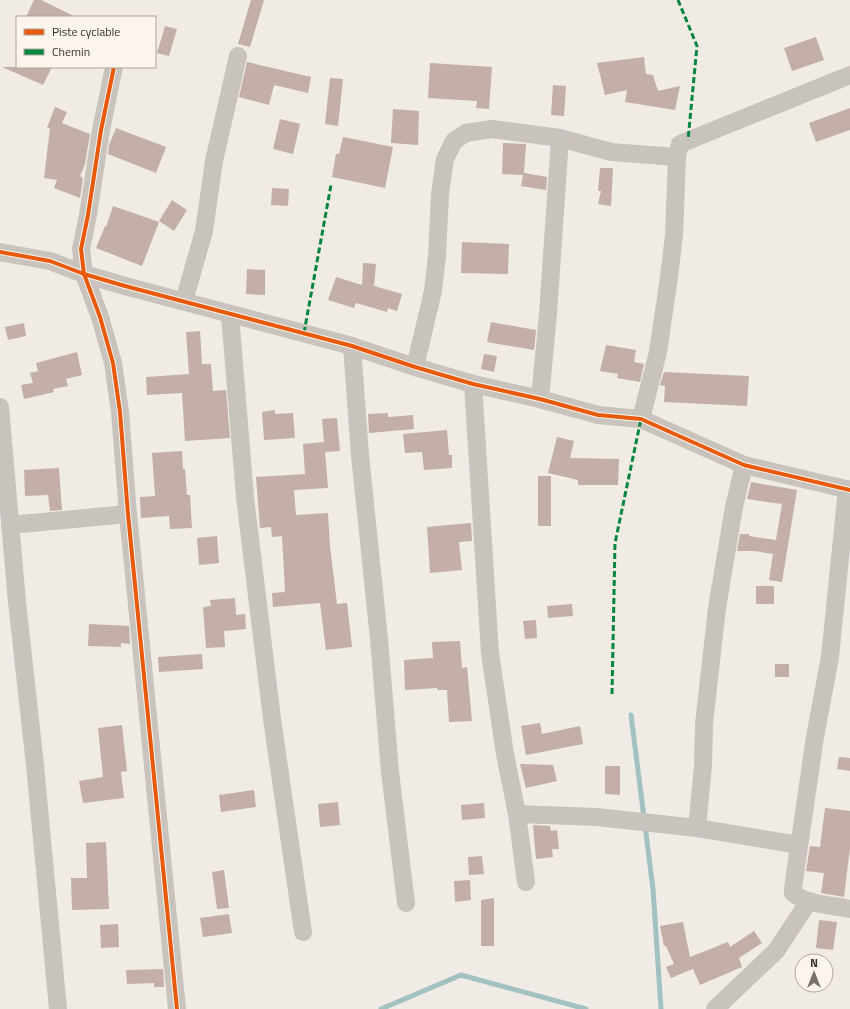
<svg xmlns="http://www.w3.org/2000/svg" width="850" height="1009" font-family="'Titillium Web',sans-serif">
	<rect width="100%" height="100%" fill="#f0ebe5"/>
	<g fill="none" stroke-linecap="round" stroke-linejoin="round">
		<g stroke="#a1c2c1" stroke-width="5">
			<path d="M631 715 653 889 661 1009"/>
			<path d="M381 1009 461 975 586 1009"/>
		</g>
	</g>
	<g fill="#c3afa7">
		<path d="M34 0H41L76 17H26Z"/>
		<path d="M251 0H264L250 47 238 44Z"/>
		<path d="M165 26 177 29 169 56 157 53Z"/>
		<path d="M816 37 824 60 792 71 784 48Z"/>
		<path d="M644 57 646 74 653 75 658 91 680 86 675 110 625 102 627 90 605 95 597 63Z"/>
		<path d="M247 62 311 77 308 93 274 85 269 105 239 97Z"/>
		<path d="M430 63 492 67 489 109 476 108 477 101 428 98Z"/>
		<path d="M2 67H52L43 85Z"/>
		<path d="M330 78 343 79 338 126 325 124Z"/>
		<path d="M553 85 566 86 564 116 551 115Z"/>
		<path d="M55 107 67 112 62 123 90 134 85 164 80 176 83 178 80 198 54 188 57 180 44 178 50 128H47Z"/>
		<path d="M850 108V130L816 142 809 123Z"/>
		<path d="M393 109 419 111 418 145 391 143Z"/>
		<path d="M280 119 300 124 293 154 273 149Z"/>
		<path d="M116 128 166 147 156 173 108 154 109 145Z"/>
		<path d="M343 137 393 147 385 188 332 177 336 154H339Z"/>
		<path d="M503 143 526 144 524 173 547 177 546 190 521 186 523 175 502 174Z"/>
		<path d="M600 168H613L611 206 598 204 601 191H598Z"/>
		<path d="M272 188 289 189 288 206 271 205Z"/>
		<path d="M172 200 187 210 174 231 159 221Z"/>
		<path d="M113 206 159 222 142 266 96 248 105 226 106 227Z"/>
		<path d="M462 242 509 244 508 274 461 273Z"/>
		<path d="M363 263 376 264 374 286 402 294 397 311 388 308 387 312 356 303 354 308 328 300 336 277 362 285Z"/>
		<path d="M247 269 265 270V295L246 294Z"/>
		<path d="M491 322 536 330 534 350 487 342Z"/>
		<path d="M24 323 26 336 8 340 5 327Z"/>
		<path d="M200 331 202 364H211L213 391 226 390 230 438 185 441 182 393 147 395 146 377 189 374 186 332Z"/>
		<path d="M606 345 636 350 634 362 644 364 640 382 617 378 618 374 600 371Z"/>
		<path d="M77 352 82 375 66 379 68 386 53 389 54 392 24 399 21 385 33 383 30 373 38 371 36 363Z"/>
		<path d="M484 354 497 356 494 372 481 369Z"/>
		<path d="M664 372 749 376 747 406 664 402 665 386 660 385Z"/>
		<path d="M275 410V414L293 413 295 438 264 440 262 412Z"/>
		<path d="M388 413V417L413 415 414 429 369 433 368 414Z"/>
		<path d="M337 418 340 451 325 452 328 488 294 490 296 515 328 513 330 546 337 604 347 603 352 647 326 650 320 603 273 607 272 593 285 592 282 536 272 537 271 527 260 528 256 477 305 474 303 444 324 442 322 419Z"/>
		<path d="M447 430 449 455H452V468L424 470 422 452 405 453 403 434Z"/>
		<path d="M557 437 574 441 570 458 619 459 618 485H578V480L548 473Z"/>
		<path d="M182 451 183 469H185L187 495H190L192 528 170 529 169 516 141 518 140 497 155 496 152 453Z"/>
		<path d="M59 468 62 510 50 511 48 495 25 496 24 470Z"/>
		<rect x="538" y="476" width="13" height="50"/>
		<path d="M751 482 797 490 782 582 769 580 773 554 755 551H737L740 534H749V536L776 540 782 504 747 499Z"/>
		<path d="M471 523 472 541 459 542 462 570 430 573 427 527Z"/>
		<path d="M217 536 219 563 199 565 197 538Z"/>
		<rect x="756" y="586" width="18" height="18"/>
		<path d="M235 598 236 615 245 614 246 629 224 631 225 647 206 648 203 607 211 606 210 600Z"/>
		<path d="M572 604 573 616 548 618 547 606Z"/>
		<path d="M536 620 537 638 525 639 523 621Z"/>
		<path d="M89 624 129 626 130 644 121 643V647L88 646Z"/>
		<path d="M460 641 462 668 467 667 472 721 449 722 447 690H437V688L405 690 404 660 433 658 432 642Z"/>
		<path d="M202 654 203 669 159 672 158 657Z"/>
		<rect x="775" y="664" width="14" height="13"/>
		<path d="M540 723 542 734 580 726 583 744 526 755 521 726Z"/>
		<path d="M122 725 127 771 121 772 124 798 83 803 79 781 103 777 98 728Z"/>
		<path d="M839 757 850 758V771L837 769Z"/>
		<path d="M520 764 553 765 557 781 526 788Z"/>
		<path d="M605 766H620V795L605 794Z"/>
		<path d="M254 790 256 807 221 812 219 795Z"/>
		<path d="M338 802 340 825 320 827 318 804Z"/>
		<path d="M484 803 485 818 462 820 461 805Z"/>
		<path d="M825 808 850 811V848L844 897 821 893 824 873 806 871 810 846 820 847Z"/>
		<path d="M533 825 550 826 551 831 557 830 559 849H552L553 857 536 859Z"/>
		<path d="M106 842 109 909 72 910 71 878H87L86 843Z"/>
		<path d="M482 856 484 874 469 875 468 857Z"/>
		<path d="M224 870 229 908 217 909 212 872Z"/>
		<path d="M470 880 471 900 455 902 454 881Z"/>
		<path d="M494 898V946H481V900Z"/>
		<path d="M229 914 232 933 203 937 200 918Z"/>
		<path d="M819 920 837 922 833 950 816 948Z"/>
		<path d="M683 922 690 957 728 942 730 947 754 931 762 943 739 958 742 967 700 985 693 969 671 978 666 967 674 964 666 946H664L660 926Z"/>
		<path d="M118 924 119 947 101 948 100 925Z"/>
		<path d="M163 969 164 987H154V983L127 984 126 970Z"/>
	</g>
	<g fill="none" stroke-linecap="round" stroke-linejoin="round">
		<g stroke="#c9c3be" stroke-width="18">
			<path d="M114 67 101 130 88 215 81 249 84 274 100 317 113 363 120 412 128 514 177 1009"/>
			<path d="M0 252 50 261 84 274 125 286 352 346 415 367 473 384 540 399 598 415 641 419 744 465 850 490"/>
			<path d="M184 301 204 231 214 161 238 56"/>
			<path d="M230 315 245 497 272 719 303 932"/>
			<path d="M352 346 360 455 379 639 390 772 406 903"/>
			<path d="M415 367 433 291 437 256 440 194 445 159 454 141 466 133 492 129 560 138 611 152 677 157"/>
			<path d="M473 384 490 653 505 754 517 814 526 882"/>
			<path d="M540 399 548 314 560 138"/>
			<path d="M0 407 17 602 35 765 58 1009"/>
			<path d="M641 419 658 352 669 277 674 235 677 157 680 144 850 75"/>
			<path d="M847 489 830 657 815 737 793 888V893C807 905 833 905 850 909"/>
			<path d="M10 525 128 514"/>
			<path d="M517 814 597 817 697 828 799 845"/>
			<path d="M697 828 703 766 704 724 717 608 734 507 744 465"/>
			<path d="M715 1009 776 951 809 901"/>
		</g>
		<g stroke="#00873e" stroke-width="3" stroke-dasharray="6 3" stroke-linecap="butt">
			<path d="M678 0 697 46 688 140"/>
			<path d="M304 333 331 185"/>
			<path d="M612 694 615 543 641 419"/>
		</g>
		<defs>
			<g id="cycleway">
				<path d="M114 67 101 130 88 215 81 249 84 274 100 317 113 363 120 412 128 514 177 1009"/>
				<path d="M0 252 50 261 84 274 125 286 352 346 415 367 473 384 540 399 598 415 641 419 744 465 850 490"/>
			</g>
		</defs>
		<use href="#cycleway" stroke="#fbf5ee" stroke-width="6"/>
		<use href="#cycleway" stroke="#e8590c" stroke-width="4"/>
	</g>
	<rect x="16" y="16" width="140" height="52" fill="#fbf5ee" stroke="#aea6a0"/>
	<rect x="24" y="29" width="20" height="6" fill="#e8590c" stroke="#aea6a0"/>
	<text x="52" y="36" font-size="12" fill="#3b302b">Piste cyclable</text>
	<rect x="24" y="49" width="20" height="6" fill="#00873e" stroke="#aea6a0"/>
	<text x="52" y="56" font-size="12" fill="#3b302b">Chemin</text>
	<g transform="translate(814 973)"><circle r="19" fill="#fbf5ee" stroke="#aea6a0"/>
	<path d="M0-3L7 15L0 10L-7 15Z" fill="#7a716c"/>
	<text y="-6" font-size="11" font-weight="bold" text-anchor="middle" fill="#3b302b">N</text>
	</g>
</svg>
